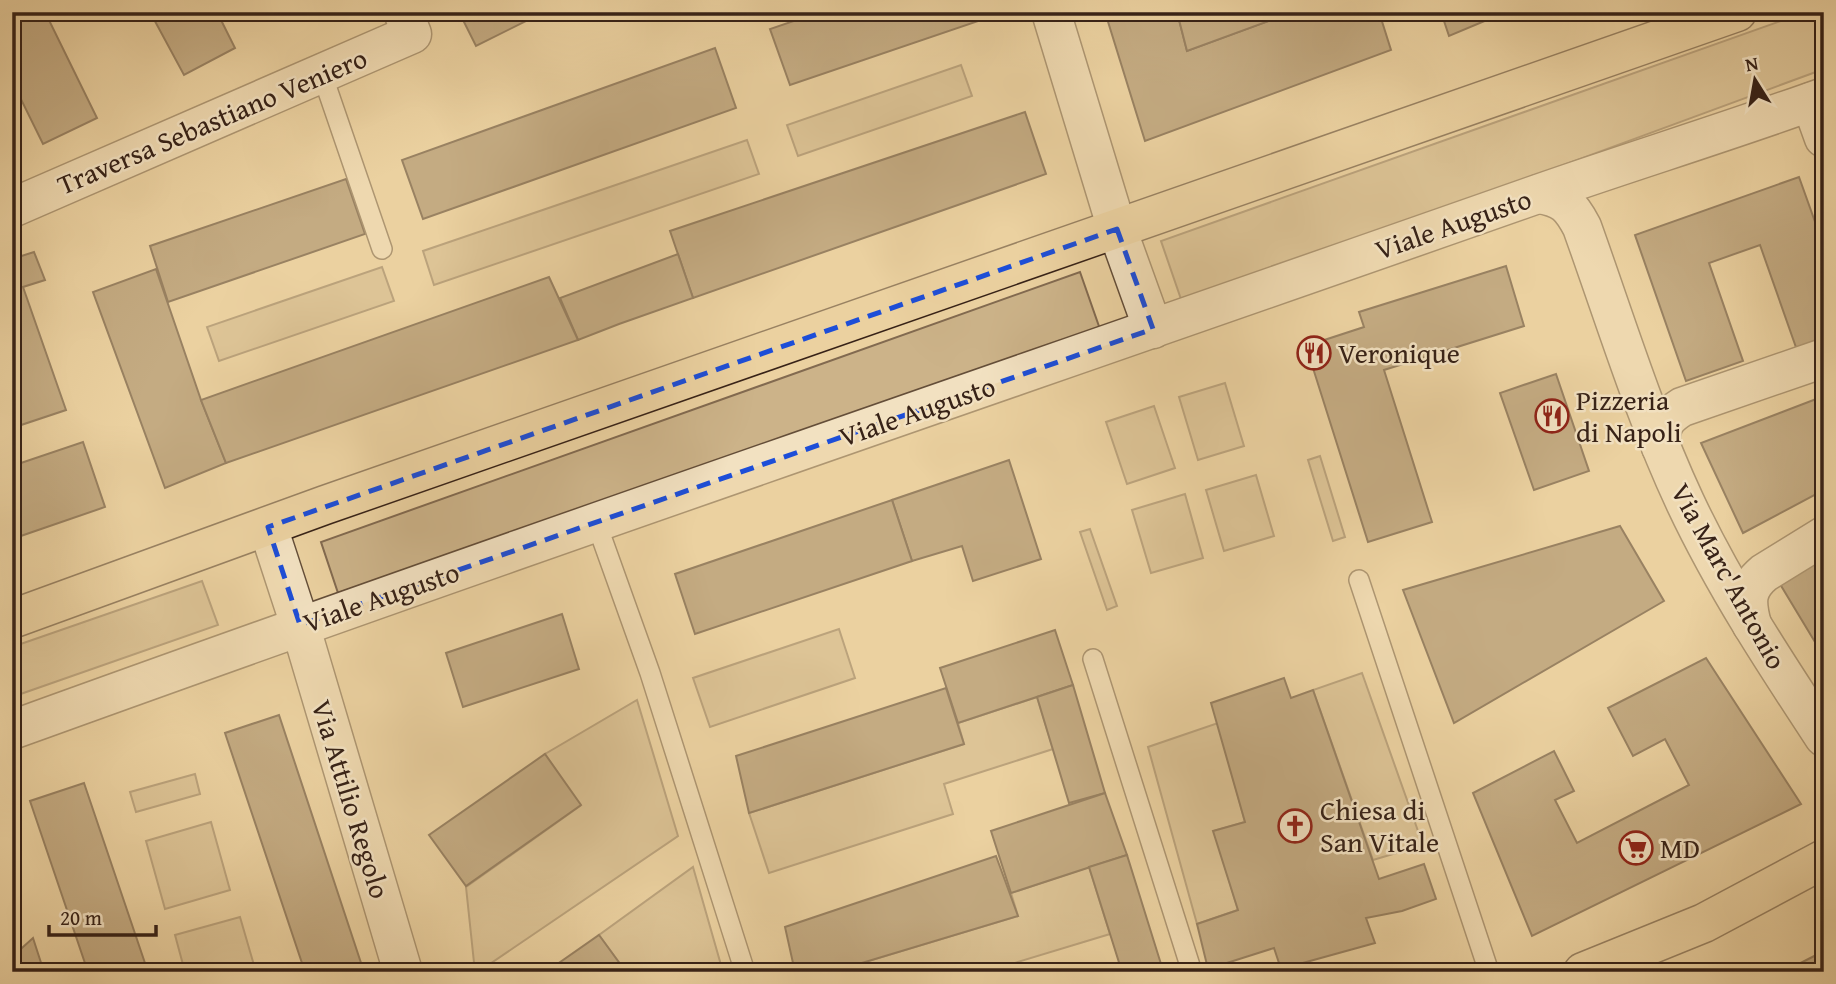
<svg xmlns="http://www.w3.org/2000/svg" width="1836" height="984" font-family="'Gentium Book Plus',serif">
	<rect width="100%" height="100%" fill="#ebd1a0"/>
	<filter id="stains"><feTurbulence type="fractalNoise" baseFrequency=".00286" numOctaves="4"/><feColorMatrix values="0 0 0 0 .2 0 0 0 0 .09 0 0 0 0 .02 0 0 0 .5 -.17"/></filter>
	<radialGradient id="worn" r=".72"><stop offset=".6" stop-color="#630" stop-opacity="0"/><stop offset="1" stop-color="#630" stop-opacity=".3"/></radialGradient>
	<g fill="#ccb389" stroke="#826a50" stroke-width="2">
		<path d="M1806 12H1824V69L1183 305 1161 241Z"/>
		<path d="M961 65 972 96 798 156 787 125Z"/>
		<path d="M747 140 759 174 434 285 423 251Z"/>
		<path d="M382 267 394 301 219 361 207 327Z"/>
		<path d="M1080 272 1102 335 338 593 321 542Z"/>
		<path d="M1225 383 1244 446 1198 460 1179 397Z"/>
		<path d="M1154 406 1175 468 1127 484 1106 422Z"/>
		<path d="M1320 456 1345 537 1333 541 1308 460Z"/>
		<path d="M1256 475 1274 536 1224 551 1206 490Z"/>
		<path d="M1185 494 1203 558 1151 573 1132 510Z"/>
		<path d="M1090 529 1117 606 1107 610 1080 532Z"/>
		<path d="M202 581 218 625 12 697V647Z"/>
		<path d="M839 629 855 678 710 727 693 678Z"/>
		<path d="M1362 673 1423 845 1373 860 1313 690Z"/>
		<path d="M1037 697 1053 749 944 784 953 814 769 873 749 813 964 744 958 723Z"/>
		<path d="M637 700 678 836 478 972H475L466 887 580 806 545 754Z"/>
		<path d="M1218 723 1245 822 1214 831 1238 910 1197 924 1148 747Z"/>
		<path d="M195 774 200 794 136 812 130 792Z"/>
		<path d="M211 822 230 890 165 909 146 841Z"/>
		<path d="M693 867 723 972H626L599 935Z"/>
		<path d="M1089 867 1110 934 985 972H832L1018 916 1011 893Z"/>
		<path d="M240 917 256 972H185L175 935Z"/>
	</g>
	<g fill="#957d5e" stroke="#372217" stroke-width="2">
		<path d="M12 12H45L97 118 43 144 12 81Z"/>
		<path d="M150 12H217L235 48 184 75Z"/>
		<path d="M459 12H544L476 46Z"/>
		<path d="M820 12H991L993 16 790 85 770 29Z"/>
		<path d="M1105 12H1177L1187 51 1293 12H1379L1391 50 1145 141Z"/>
		<path d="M1177 12H1293L1187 51Z"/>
		<path d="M1441 12H1506L1449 36Z"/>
		<path d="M715 48 736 108 423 219 402 160Z"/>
		<path d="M1025 112 1046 174 693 298 670 231Z"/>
		<path d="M1799 177 1824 247V344L1798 353 1760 245 1709 263 1743 361 1686 381 1635 235Z"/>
		<path d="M346 179 365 234 168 302 150 246Z"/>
		<path d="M34 252 45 280 23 287 66 410 12 428V259Z"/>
		<path d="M678 254 693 298 619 324 578 340 560 298Z"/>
		<path d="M1506 266 1524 326 1384 370 1432 522 1368 542 1306 346 1364 327 1359 312Z"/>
		<path d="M156 269 201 400 226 463 165 488 93 292Z"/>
		<path d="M549 277 578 340 226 463 201 400Z"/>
		<path d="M1556 374 1589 471 1534 490 1500 393Z"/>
		<path d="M1824 396V490L1743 533 1701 443Z"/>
		<path d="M83 442 105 507 12 539V466Z"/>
		<path d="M1009 460 1041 559 973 581 962 546 912 561 892 500Z"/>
		<path d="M892 500 912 561 695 634 675 574Z"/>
		<path d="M1620 526 1664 601 1454 723 1403 590Z"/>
		<path d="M1824 556V657L1780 584Z"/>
		<path d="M562 614 579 669 463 707 446 653Z"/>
		<path d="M1055 630 1073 685 958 723 940 668Z"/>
		<path d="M1706 658 1801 804 1532 936 1473 793 1554 751 1574 791 1555 800 1577 843 1689 785 1665 739 1633 756 1608 708Z"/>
		<path d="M1284 678 1291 698 1313 690 1379 879 1424 864 1436 899 1402 911 1366 918 1375 943 1281 969 1274 948 1208 969 1197 924 1238 910 1213 831 1245 822 1211 703Z"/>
		<path d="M1073 685 1105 793 1069 803 1037 697Z"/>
		<path d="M946 688 964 744 749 813 736 756Z"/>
		<path d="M279 715 364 972H305L225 733Z"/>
		<path d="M545 754 581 805 466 886 429 835Z"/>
		<path d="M84 783 148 972H88L30 801Z"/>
		<path d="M1105 793 1127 855 1011 893 991 831Z"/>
		<path d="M1127 855 1161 964 1138 972H1122L1089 867Z"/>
		<path d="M996 856 1018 916 832 972H795L785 927Z"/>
		<path d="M599 935 626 972H546Z"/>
		<path d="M33 938 44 972H12V957Z"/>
		<path d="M1824 951V972H1783Z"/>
	</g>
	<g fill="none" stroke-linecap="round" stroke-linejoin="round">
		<defs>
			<g id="lane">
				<path d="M322 74 382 249"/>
				<path d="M596 522 650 673 745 972"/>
				<path d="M1359 580 1489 972"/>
				<path d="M1093 659 1192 972"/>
			</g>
			<g id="street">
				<path d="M1051 12 1117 229 1153 329"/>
				<path d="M1811 102 1824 138"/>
				<path d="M1539 194C1564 198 1571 206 1582 227 1615 319 1644 414 1685 502 1724 585 1774 661 1824 737"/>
				<path d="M12 208 412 34 403 12"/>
				<path d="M1661 447C1660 426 1664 418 1682 407L1824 358"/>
				<path d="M268 527 300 625 403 972"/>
				<path d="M1752 625C1746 602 1745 589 1764 573L1824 536"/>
				<path d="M12 730C517 547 1025 374 1532 196 1629 162 1727 132 1824 97"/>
			</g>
			<g id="primary">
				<path d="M12 619 325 505 1737 12"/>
				<path d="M1583 972 1704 923 1824 859"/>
			</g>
		</defs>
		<use href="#lane" stroke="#644e39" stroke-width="22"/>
		<use href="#street" stroke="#644e39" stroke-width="41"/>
		<use href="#primary" stroke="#372217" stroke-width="41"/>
		<use href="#lane" stroke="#f2e1c1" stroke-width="19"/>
		<use href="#street" stroke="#f2e1c1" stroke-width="38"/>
		<use href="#primary" stroke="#ebd1a0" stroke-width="38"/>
	</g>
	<path d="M0 0H1836V984H0ZM1117 229 1153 329 300 625 268 527Z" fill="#ebd1a0" fill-opacity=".55" fill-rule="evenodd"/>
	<path fill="none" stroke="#1d4ed8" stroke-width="5" stroke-dasharray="14 9" stroke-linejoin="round" d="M1117 229 1153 329 300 625 268 527Z"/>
	<defs>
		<symbol id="restaurant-ring" viewBox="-11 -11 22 22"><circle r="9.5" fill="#f2e1c1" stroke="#8f2418" stroke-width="1.5"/><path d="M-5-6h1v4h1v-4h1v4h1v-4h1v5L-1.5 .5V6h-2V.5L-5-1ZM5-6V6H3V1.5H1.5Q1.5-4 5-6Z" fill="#8f2418"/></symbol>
		<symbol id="church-ring" viewBox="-11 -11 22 22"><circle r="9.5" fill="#f2e1c1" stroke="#8f2418" stroke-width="1.5"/><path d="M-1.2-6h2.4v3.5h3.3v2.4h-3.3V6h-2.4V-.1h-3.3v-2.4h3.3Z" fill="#8f2418"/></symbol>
		<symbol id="supermarket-ring" viewBox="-11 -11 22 22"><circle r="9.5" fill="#f2e1c1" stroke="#8f2418" stroke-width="1.5"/><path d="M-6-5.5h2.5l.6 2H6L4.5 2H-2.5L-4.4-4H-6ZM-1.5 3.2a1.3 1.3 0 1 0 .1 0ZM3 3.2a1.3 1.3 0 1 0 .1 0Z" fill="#8f2418"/></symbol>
	</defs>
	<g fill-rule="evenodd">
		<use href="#restaurant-ring" x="1295" y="334" width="38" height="38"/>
		<use href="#restaurant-ring" x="1533" y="397" width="38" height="38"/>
		<use href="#church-ring" x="1276" y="807" width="38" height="38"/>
		<use href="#supermarket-ring" x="1617" y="829" width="38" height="38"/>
	</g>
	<g text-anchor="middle" stroke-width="5" stroke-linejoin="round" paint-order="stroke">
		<g font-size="28" fill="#372217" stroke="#f2e1c1">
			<text transform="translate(212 121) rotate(-23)" y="10">Traversa Sebastiano Veniero</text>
			<text transform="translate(1453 224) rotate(-19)" y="10">Viale Augusto</text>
			<text transform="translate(917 411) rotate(-19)" y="10">Viale Augusto</text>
			<text transform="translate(1729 576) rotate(61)" y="10">Via Marc'Antonio</text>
			<text transform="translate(381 597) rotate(-19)" y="10">Viale Augusto</text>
			<text transform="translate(351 799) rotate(73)" y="10">Via Attilio Regolo</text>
		</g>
		<g font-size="28" fill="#372217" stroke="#f2e1c1" text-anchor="start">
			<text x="1338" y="363">Veronique</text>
			<text x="1576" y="410">Pizzeria<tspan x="1576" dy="32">di Napoli</tspan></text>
			<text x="1320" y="820">Chiesa di<tspan x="1320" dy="32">San Vitale</tspan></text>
			<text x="1660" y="858">MD</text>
		</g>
	</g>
	<rect width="1836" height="984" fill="none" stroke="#ebd1a0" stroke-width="42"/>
	<rect x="14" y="14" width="1808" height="956" fill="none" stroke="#372217" stroke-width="3.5"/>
	<rect x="21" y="21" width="1794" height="942" fill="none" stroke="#372217" stroke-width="2"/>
	<g transform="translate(1755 80) rotate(349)" stroke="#f2e1c1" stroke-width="5" paint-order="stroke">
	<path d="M0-5L12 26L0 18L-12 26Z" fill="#372217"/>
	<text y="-10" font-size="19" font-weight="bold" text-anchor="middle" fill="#372217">N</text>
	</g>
	<path d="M49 925v10h107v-10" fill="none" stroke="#372217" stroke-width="3.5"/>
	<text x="60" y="925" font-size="21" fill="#372217" stroke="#f2e1c1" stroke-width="5" paint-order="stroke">20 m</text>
	<rect width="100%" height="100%" filter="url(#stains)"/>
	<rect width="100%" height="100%" fill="url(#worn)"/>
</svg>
